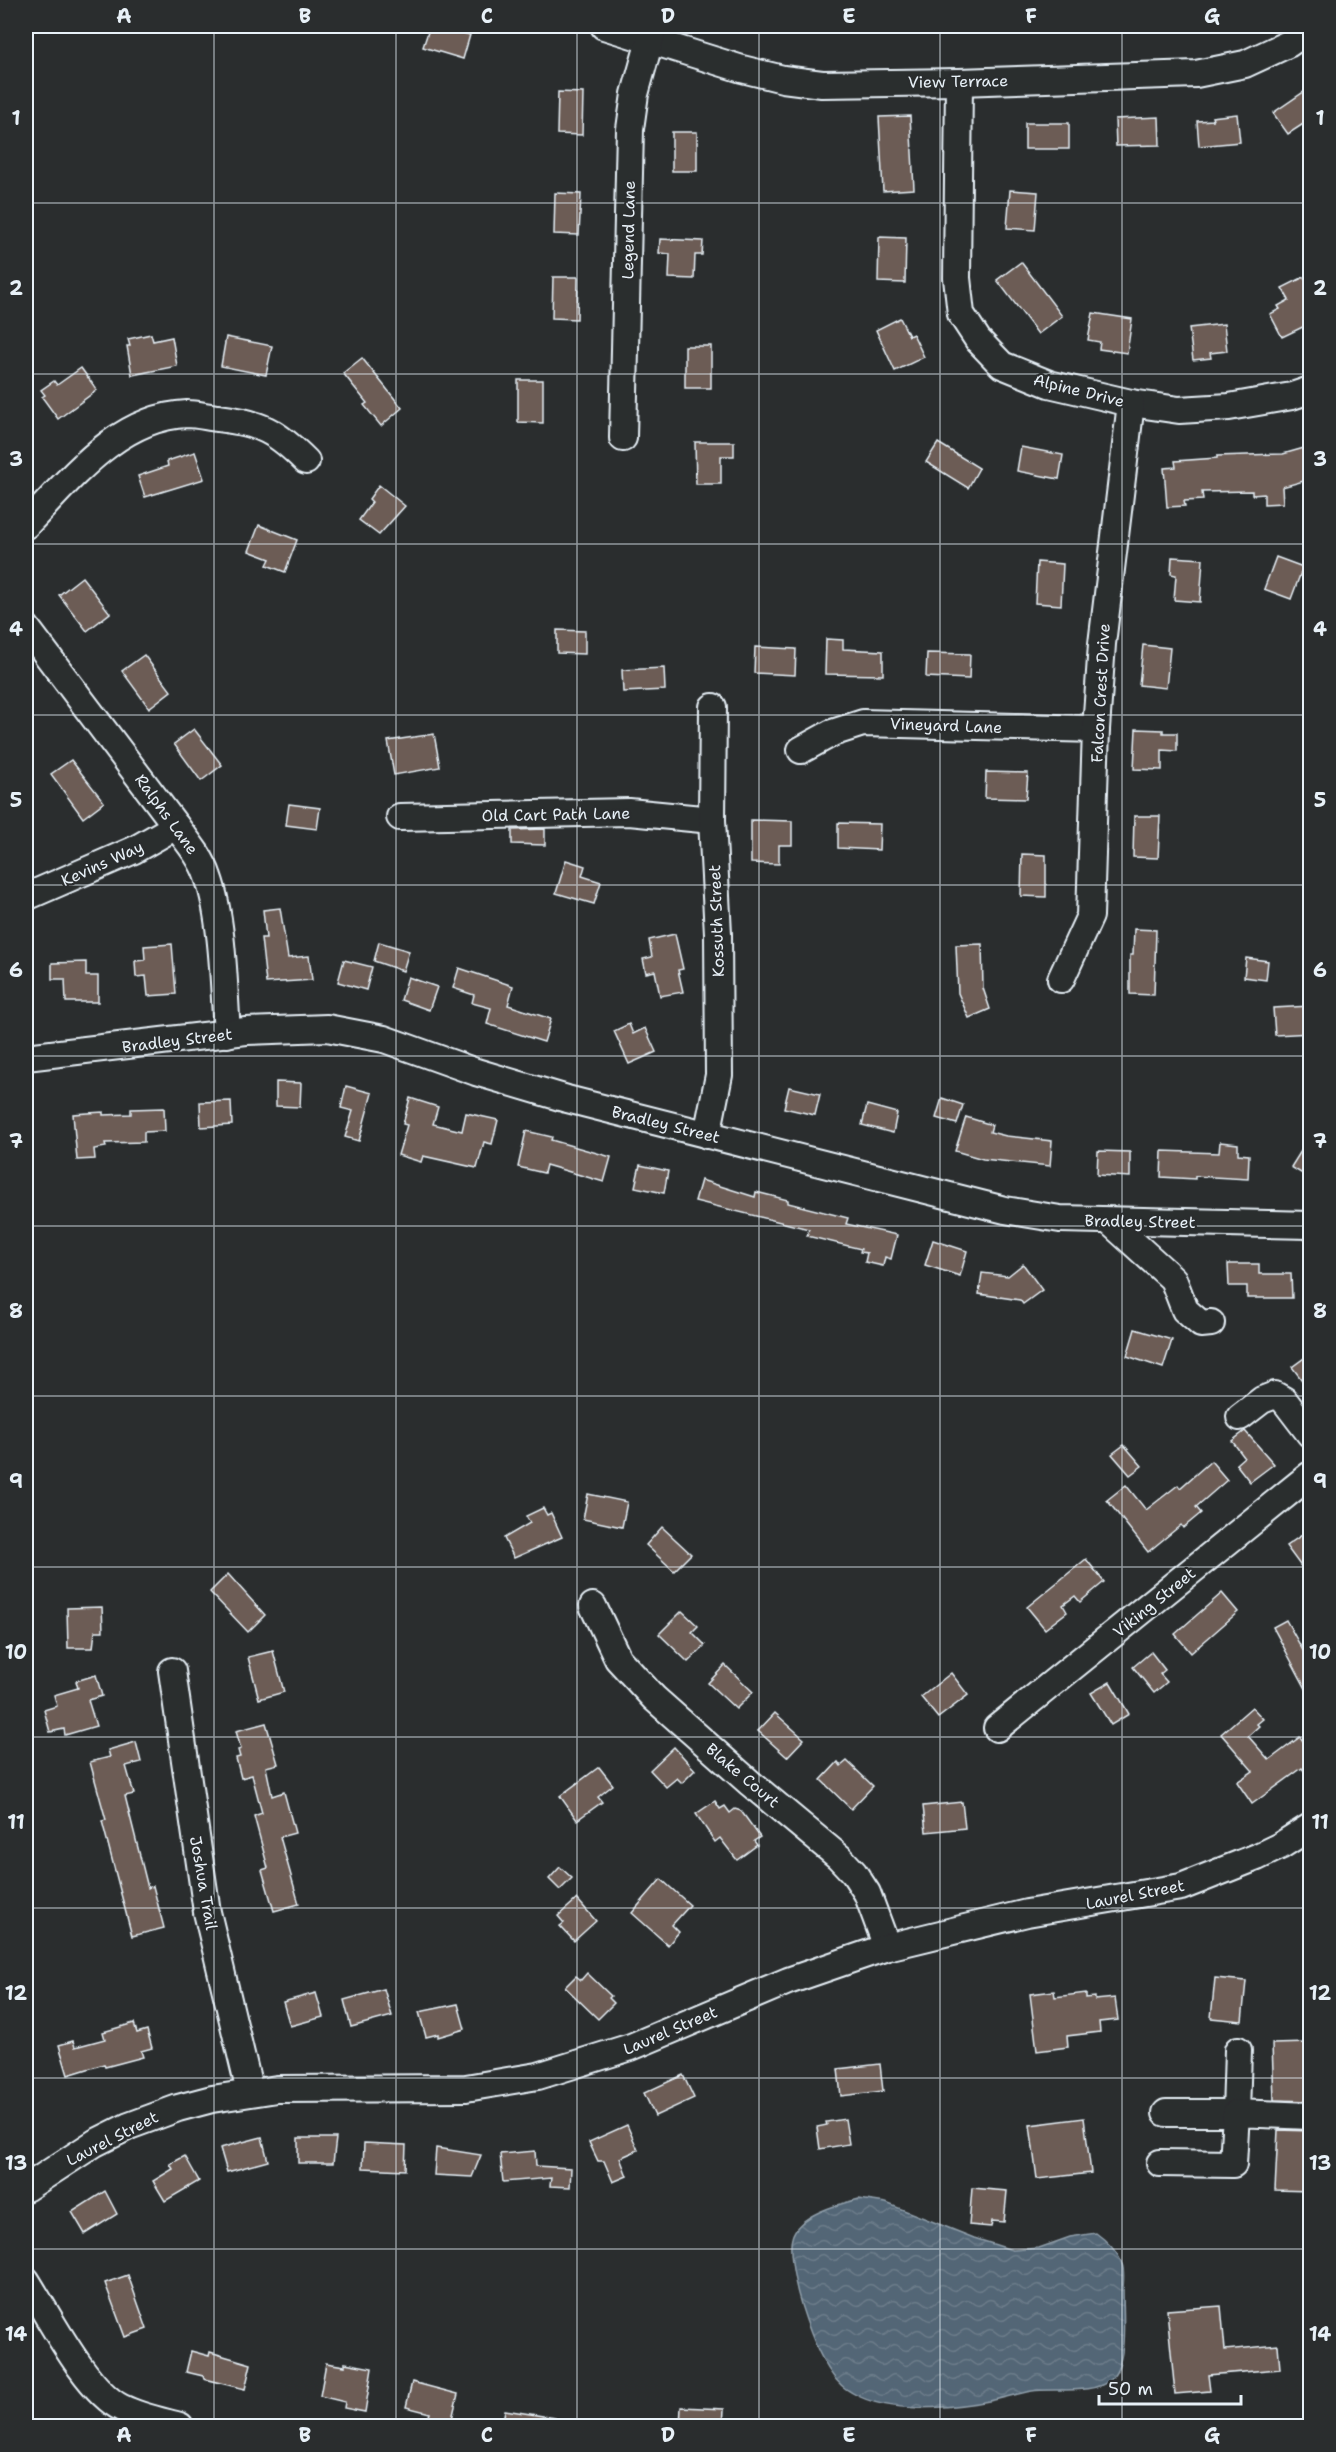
<svg xmlns="http://www.w3.org/2000/svg" width="1336" height="2452" font-family="'Shantell Sans',sans-serif">
	<defs>
		<pattern id="water-waves" width="16" height="10" patternUnits="userSpaceOnUse" patternTransform="scale(1.5)"><rect width="16" height="10" fill="#536676"/><path d="M0 5q4-4 8 0t8 0" fill="none" stroke="#6c7c8a"/></pattern>
	</defs>
	<rect width="100%" height="100%" fill="#2a2d2e"/>
	<filter id="ink" filterUnits="userSpaceOnUse"><feTurbulence type="fractalNoise" baseFrequency=".0167" numOctaves="2"/><feDisplacementMap in="SourceGraphic" scale="12" xChannelSelector="R" yChannelSelector="G"/><feConvolveMatrix kernelMatrix="1 2 1 2 8 2 1 2 1" color-interpolation-filters="sRGB"/></filter>
	<g filter="url(#ink)">
		<path fill="url(#water-waves)" stroke="#8f9eaa" stroke-width="1.5" d="M859 2199 886 2203 974 2238 1012 2250 1039 2248 1070 2237 1096 2233C1106 2240 1118 2252 1122 2264 1125 2271 1123 2283 1123 2291 1123 2314 1128 2363 1111 2379 1096 2395 1053 2388 1032 2391 1014 2394 996 2401 978 2403 937 2409 882 2414 846 2389 819 2370 798 2301 793 2270 792 2260 789 2248 792 2238 797 2215 839 2204 859 2199Z"/>
		<g fill="#6c5c54" stroke="#e8f1f8" stroke-width="1.5">
			<path d="M430 26H438L470 35 463 59 423 47Z"/>
			<path d="M1311 87V119L1288 134 1273 113Z"/>
			<path d="M558 92 583 93 582 135 557 134Z"/>
			<path d="M1237 114 1240 142 1199 146 1197 121 1213 120 1212 117Z"/>
			<path d="M910 116 914 189 883 191 879 117Z"/>
			<path d="M1159 117 1160 145 1116 146 1115 119Z"/>
			<rect x="1025" y="123" width="44" height="26"/>
			<rect x="672" y="132" width="25" height="39"/>
			<path d="M1010 190 1038 192 1035 230 1007 228Z"/>
			<path d="M555 193 581 194 579 235 554 234Z"/>
			<path d="M879 237 906 238 905 283 878 282Z"/>
			<path d="M660 239 703 241 702 255H695L694 279 669 278 670 254 659 253Z"/>
			<path d="M1021 262 1062 316 1038 334 997 280Z"/>
			<path d="M553 277H578L577 319 552 318Z"/>
			<path d="M1304 277 1311 289V323L1282 337 1270 314 1280 309 1278 306 1289 300 1282 288Z"/>
			<path d="M1093 313 1132 319 1127 353 1099 349 1100 342 1088 340Z"/>
			<path d="M900 318 909 336 913 334 924 357 895 371 876 330Z"/>
			<path d="M1224 324 1227 351 1210 353 1211 358 1193 360 1189 328Z"/>
			<path d="M151 334 153 341 172 337 177 366 132 375 127 346H130L128 339Z"/>
			<path d="M226 337 272 346 266 375 221 366Z"/>
			<rect x="685" y="346" width="26" height="42"/>
			<path d="M362 358 402 408 381 426 364 405 367 403 343 373Z"/>
			<path d="M81 368 97 390 58 419 42 397 45 395 41 390 54 381 57 385Z"/>
			<path d="M518 380H543V423L518 422Z"/>
			<path d="M695 442H734V456H721V484H696Z"/>
			<path d="M938 443 979 468 968 488 926 462Z"/>
			<path d="M1311 446V479L1282 487 1283 503 1264 504V494L1252 495V491L1202 492 1203 500 1184 501 1185 506 1167 507 1164 468 1176 467 1175 461 1217 458V456L1283 454Z"/>
			<path d="M1021 447 1063 455 1059 479 1017 471Z"/>
			<path d="M195 452 204 479 145 497 138 476 168 466 167 461Z"/>
			<path d="M379 485 405 506 379 535 359 520 372 502 369 499Z"/>
			<path d="M259 525 297 540 285 572 267 565 270 559 249 551Z"/>
			<path d="M1172 557 1203 559 1200 602 1174 600 1176 575 1171 574Z"/>
			<path d="M1276 557 1303 567 1291 599 1264 589Z"/>
			<path d="M1037 562 1063 564 1061 605 1035 603Z"/>
			<path d="M82 577 110 613 87 631 59 595Z"/>
			<path d="M557 630 585 631V654L557 653Z"/>
			<path d="M826 639 843 640V649L883 651V675L825 674Z"/>
			<path d="M1143 645 1170 648 1166 688 1139 685Z"/>
			<path d="M755 647 796 649 795 675 754 673Z"/>
			<path d="M927 653 970 654 969 679 926 677Z"/>
			<path d="M144 655 171 691 149 708 122 671Z"/>
			<path d="M664 668 665 690 623 692 622 670Z"/>
			<path d="M194 729 222 765 201 781 174 744Z"/>
			<path d="M1136 729 1163 730V733H1177V751L1162 750V770L1134 769Z"/>
			<path d="M434 734 440 767 394 775 388 741Z"/>
			<path d="M71 760 104 802 83 818 51 774Z"/>
			<path d="M986 772 1028 773 1026 799 985 798Z"/>
			<path d="M289 804 320 808 317 829 286 825Z"/>
			<path d="M1134 816H1160L1158 858 1133 857Z"/>
			<path d="M751 820 792 821V845H779V864L751 863Z"/>
			<path d="M838 823 880 824 879 850 838 848Z"/>
			<path d="M545 829V845L512 844V830Z"/>
			<path d="M1022 854 1046 855V897L1021 896Z"/>
			<path d="M566 860 585 866 582 876 601 882 594 904 556 893Z"/>
			<path d="M280 908 288 958 309 956 312 980 266 983 261 938H266L263 910Z"/>
			<path d="M1134 929 1156 930 1154 995 1130 994V955H1133Z"/>
			<path d="M675 934 683 969 678 970 683 992 660 996 655 971 646 973 643 959 652 957 649 940Z"/>
			<path d="M379 942 409 951 403 971 374 961Z"/>
			<path d="M172 944 176 994 148 996 146 976 136 977 135 961 145 960 144 946Z"/>
			<path d="M982 944 983 988 990 1009 969 1018 958 993 956 945Z"/>
			<path d="M1246 958 1268 961 1266 980 1244 977Z"/>
			<path d="M344 960 372 967 366 990 338 982Z"/>
			<path d="M86 962V976H98V1002H66L65 979H52V963Z"/>
			<path d="M459 968 513 986 508 1005 551 1019 544 1042 487 1024 491 1008 472 1003 474 995 453 988Z"/>
			<path d="M408 977 437 987 429 1010 401 1000Z"/>
			<path d="M1311 1006V1033L1275 1035 1273 1008Z"/>
			<path d="M629 1024 633 1034 645 1028 656 1052 629 1064 614 1031Z"/>
			<path d="M276 1082 301 1083 300 1107 276 1106Z"/>
			<path d="M346 1086 372 1093 359 1141 345 1137 353 1111 341 1108Z"/>
			<path d="M789 1087 820 1094 815 1115 784 1108Z"/>
			<path d="M410 1098 438 1107 433 1124 462 1131 466 1113 498 1120 492 1144 484 1142 477 1168 423 1156 421 1162 398 1155 407 1125 403 1124Z"/>
			<path d="M942 1098 963 1105 957 1124 936 1118Z"/>
			<path d="M231 1101 232 1125 201 1127 200 1102Z"/>
			<path d="M867 1105 897 1113 893 1133 862 1125Z"/>
			<path d="M164 1108 165 1131 144 1132V1142L105 1143 106 1147 94 1149 95 1159 77 1160 73 1114 103 1112V1115L131 1114V1109Z"/>
			<path d="M966 1117 992 1125 990 1132 1006 1136 1052 1141 1050 1166 983 1159 955 1151Z"/>
			<path d="M526 1131 552 1137 551 1140 611 1157 604 1182 546 1165 544 1173 518 1167Z"/>
			<path d="M1311 1135V1179L1291 1167Z"/>
			<path d="M1220 1142 1238 1144V1154L1249 1155 1248 1179 1195 1176V1179L1161 1177 1162 1151 1219 1153Z"/>
			<path d="M1098 1151 1130 1152V1177L1097 1175Z"/>
			<path d="M640 1165 668 1171 664 1193 635 1187Z"/>
			<path d="M701 1180 755 1197 756 1192 788 1200V1203L848 1218 846 1224 897 1235 891 1259 885 1257 883 1266 865 1262 867 1253 860 1252 861 1249 807 1236 809 1229 695 1201Z"/>
			<path d="M933 1240 967 1251 960 1276 925 1265Z"/>
			<path d="M1023 1264 1042 1290 1023 1304 1020 1300 979 1294 982 1273 1008 1276Z"/>
			<path d="M1228 1264H1259V1274H1291L1292 1298H1247V1286H1229Z"/>
			<path d="M1135 1329 1172 1340 1163 1368 1127 1356Z"/>
			<path d="M1311 1353V1392L1292 1367Z"/>
			<path d="M1245 1431 1274 1464 1250 1482 1236 1464 1244 1457 1232 1441Z"/>
			<path d="M1124 1445 1142 1466 1130 1475 1112 1454Z"/>
			<path d="M1211 1461 1227 1480 1196 1507 1201 1513 1183 1528 1181 1525 1148 1552 1107 1500 1126 1485 1146 1510 1178 1485 1180 1488Z"/>
			<path d="M588 1494 627 1502 622 1527 583 1519Z"/>
			<path d="M543 1508 547 1515 551 1513 562 1537 514 1558 504 1538 530 1523 526 1516Z"/>
			<path d="M662 1527 691 1554 674 1571 646 1545Z"/>
			<path d="M1311 1529V1580L1286 1546Z"/>
			<path d="M1086 1559 1104 1582 1080 1602 1075 1596 1063 1605 1067 1612 1045 1629 1027 1607Z"/>
			<path d="M228 1574 265 1615 248 1632 210 1592Z"/>
			<path d="M1222 1593 1238 1612 1191 1653 1175 1634Z"/>
			<path d="M102 1607 103 1631H95L93 1648H68L67 1608Z"/>
			<path d="M682 1611 698 1626 692 1632 705 1645 688 1662 659 1634Z"/>
			<path d="M1286 1620 1311 1665V1698L1273 1627Z"/>
			<path d="M273 1651 284 1692 259 1699 248 1657Z"/>
			<path d="M1151 1652 1165 1670 1160 1674 1167 1682 1154 1693 1133 1667Z"/>
			<path d="M725 1665 753 1692 736 1709 708 1683Z"/>
			<path d="M951 1673 968 1695 938 1718 921 1697Z"/>
			<path d="M96 1675 102 1696 88 1700 96 1726 65 1735 64 1729 50 1732 44 1710 57 1706 54 1695 78 1688 76 1681Z"/>
			<path d="M1110 1682 1129 1714 1111 1725 1091 1693Z"/>
			<path d="M1252 1707 1263 1719 1257 1724 1259 1726 1248 1736 1269 1760 1300 1737 1311 1751V1780L1302 1768 1252 1804 1237 1782 1253 1771 1221 1734Z"/>
			<path d="M775 1713 804 1739 787 1757 758 1731Z"/>
			<path d="M266 1723 278 1764 266 1767 272 1796 284 1792 295 1833 280 1837 299 1904 274 1911 262 1870 268 1868 254 1816 262 1813 252 1775 241 1778 236 1758 240 1757 238 1750 241 1749 236 1731Z"/>
			<path d="M136 1742 141 1762 126 1766 134 1794 125 1796 148 1888 153 1886 164 1928 132 1936 102 1821 106 1820 90 1762 110 1757 108 1750Z"/>
			<path d="M674 1747 695 1770 682 1783 677 1778 666 1787 650 1770Z"/>
			<path d="M847 1761 873 1786 851 1809 821 1780 838 1762 841 1766Z"/>
			<path d="M599 1767 613 1785 598 1797 602 1802 577 1820 560 1796Z"/>
			<path d="M715 1801 720 1809 725 1806 730 1813 735 1809 741 1811 760 1837 754 1841 757 1845 737 1860 720 1838 715 1842 696 1814Z"/>
			<path d="M962 1802 965 1828 926 1832 923 1806Z"/>
			<path d="M560 1867 572 1878 560 1890 549 1879Z"/>
			<path d="M661 1879 690 1905 672 1925 679 1932 668 1945 632 1913Z"/>
			<path d="M577 1899 596 1921 574 1941 560 1926 564 1923 558 1916Z"/>
			<path d="M587 1973 611 1996 609 1998 614 2003 598 2019 565 1987 576 1976 581 1980Z"/>
			<path d="M1215 1978 1246 1981 1242 2021 1211 2018Z"/>
			<path d="M384 1989 392 2016 351 2027 344 2000Z"/>
			<path d="M1054 1991 1055 1997 1086 1993V1998L1095 1997V2000L1115 1998 1118 2020 1099 2022 1100 2032 1067 2036 1068 2047 1037 2051 1030 1994Z"/>
			<path d="M316 1993 323 2017 290 2026 283 2002Z"/>
			<path d="M458 2004 465 2029 438 2037V2034L426 2037 419 2012Z"/>
			<path d="M134 2023 137 2033 147 2030 152 2048 141 2051 143 2057 105 2067 104 2064 68 2075 59 2045 73 2041 75 2047 105 2039 103 2032Z"/>
			<path d="M1311 2043V2101L1274 2100 1272 2044Z"/>
			<path d="M880 2064 883 2091 841 2096 838 2069Z"/>
			<path d="M683 2075 694 2098 655 2116 644 2093Z"/>
			<path d="M1084 2118 1091 2173 1037 2179 1030 2125Z"/>
			<path d="M845 2119 849 2144 820 2149 817 2127 827 2125 826 2122Z"/>
			<path d="M627 2125 638 2150 620 2158 627 2176 613 2182 604 2161H598L589 2142Z"/>
			<path d="M1278 2130 1311 2131V2191L1275 2190Z"/>
			<path d="M262 2137 268 2161 227 2172 220 2148Z"/>
			<path d="M298 2138H336L333 2163H298Z"/>
			<path d="M364 2143 406 2145 405 2170 363 2168Z"/>
			<path d="M436 2148 481 2155 472 2177 434 2175Z"/>
			<path d="M535 2151 536 2166 571 2168 570 2187 550 2186 551 2178 503 2182 500 2154Z"/>
			<path d="M185 2156 199 2181 165 2201 153 2181 173 2169 170 2164Z"/>
			<path d="M972 2188 1007 2191 1004 2222 992 2221 991 2227 969 2225Z"/>
			<path d="M105 2191 117 2214 85 2234 72 2212Z"/>
			<path d="M128 2275 147 2329 125 2337 105 2283Z"/>
			<path d="M1221 2306 1225 2350 1278 2345 1280 2369 1208 2375 1210 2391 1175 2394 1167 2310Z"/>
			<path d="M191 2351 209 2356 210 2352 251 2364 245 2389 204 2379 203 2376 186 2372Z"/>
			<path d="M326 2363 345 2366V2363L372 2368 365 2412 344 2408 345 2402 320 2396Z"/>
			<path d="M412 2382 458 2394 450 2427 427 2422 430 2413 406 2407Z"/>
			<path d="M681 2407 724 2409 723 2427H680Z"/>
			<path d="M505 2410 555 2418 554 2427H502Z"/>
		</g>
		<g fill="none" stroke-linecap="round" stroke-linejoin="round">
			<defs>
				<g id="minor">
					<path d="M604 26 742 69 783 79 822 84 959 82 1196 74 1245 64 1288 44 1310 29"/>
					<path d="M959 82 957 278 961 314 978 340 1002 365 1049 384 1131 403 1179 410 1229 407 1292 396 1310 390"/>
					<path d="M623 438 630 129 635 94 654 26"/>
					<path d="M26 525C70 480 117 417 187 414 197 414 208 417 218 418 261 423 276 431 306 461"/>
					<path d="M26 627 176 826C188 842 202 858 208 877 223 918 224 989 227 1034"/>
					<path d="M801 750 832 733 863 723 1096 729"/>
					<path d="M400 817 629 812 712 820"/>
					<path d="M26 897 134 850 176 826"/>
					<path d="M1061 979 1090 916 1096 729 1102 644 1131 403"/>
					<path d="M26 1057 246 1031 327 1028 384 1039 476 1072 567 1099 1005 1210 1060 1219 1310 1225"/>
					<path d="M707 1135 719 1075 718 934 712 820 713 707"/>
					<path d="M1109 1221 1173 1279 1185 1310 1201 1324 1211 1323"/>
					<path d="M1240 1417 1262 1400 1275 1395 1284 1400 1310 1434"/>
					<path d="M593 1606 618 1659 654 1698 750 1783 839 1857 854 1873 867 1893 887 1947"/>
					<path d="M172 1671 207 1912 250 2092"/>
					<path d="M997 1728 1310 1475"/>
					<path d="M1166 2113H1236L1238 2050"/>
					<path d="M1160 2163 1233 2164 1236 2113 1310 2116"/>
					<path d="M26 2188 95 2143 129 2126 178 2108 212 2099 277 2089 466 2088 538 2076 631 2047 788 1981 887 1947 1027 1913 1181 1887 1257 1857 1280 1846 1310 1827"/>
					<path d="M26 2280C48 2314 86 2391 122 2408 140 2417 161 2421 180 2426"/>
				</g>
			</defs>
			<use href="#minor" stroke="#e8f1f8" stroke-width="30"/>
			<use href="#minor" stroke="#2a2d2e" stroke-width="26"/>
		</g>
	</g>
	<path fill="none" stroke="#e8f1f8" stroke-width="1.5" stroke-opacity="0.55" d="M214 26V2426M396 26V2426M577 26V2426M759 26V2426M940 26V2426M1122 26V2426M26 203H1310M26 374H1310M26 544H1310M26 715H1310M26 885H1310M26 1056H1310M26 1226H1310M26 1396H1310M26 1567H1310M26 1737H1310M26 1908H1310M26 2078H1310M26 2249H1310"/>
	<g text-anchor="middle" stroke-width="4.5" stroke-linejoin="round" paint-order="stroke">
		<g font-size="16" fill="#e8f1f8" stroke="#2a2d2e">
			<text transform="translate(958 81) rotate(-1)" y="6">View Terrace</text>
			<text transform="translate(628 230) rotate(-89)" y="6">Legend Lane</text>
			<text transform="translate(1079 390) rotate(14)" y="6">Alpine Drive</text>
			<text transform="translate(1100 693) rotate(-87)" y="6">Falcon Crest Drive</text>
			<text transform="translate(946 725) rotate(2)" y="6">Vineyard Lane</text>
			<text transform="translate(167 814) rotate(54)" y="6">Ralphs Lane</text>
			<text transform="translate(556 814) rotate(-1)" y="6">Old Cart Path Lane</text>
			<text transform="translate(102 863) rotate(-24)" y="6">Kevins Way</text>
			<text transform="translate(716 921) rotate(-92)" y="6">Kossuth Street</text>
			<text transform="translate(177 1040) rotate(-7)" y="6">Bradley Street</text>
			<text transform="translate(666 1124) rotate(14)" y="6">Bradley Street</text>
			<text transform="translate(1140 1221) rotate(1)" y="6">Bradley Street</text>
			<text transform="translate(1154 1602) rotate(-39)" y="6">Viking Street</text>
			<text transform="translate(743 1775) rotate(40)" y="6">Blake Court</text>
			<text transform="translate(204 1883) rotate(80)" y="6">Joshua Trail</text>
			<text transform="translate(1135 1894) rotate(-11)" y="6">Laurel Street</text>
			<text transform="translate(670 2030) rotate(-23)" y="6">Laurel Street</text>
			<text transform="translate(112 2138) rotate(-27)" y="6">Laurel Street</text>
		</g>
	</g>
	<rect width="1336" height="2452" fill="none" stroke="#2a2d2e" stroke-width="66"/>
	<path d="M1099 2395v9h142v-9" fill="none" stroke="#e8f1f8" stroke-width="3"/>
	<text x="1108" y="2395" font-size="18" fill="#e8f1f8" stroke="#2a2d2e" stroke-width="4.5" paint-order="stroke">50 m</text>
	<rect x="33" y="33" width="1270" height="2386" fill="none" stroke="#e8f1f8" stroke-width="2"/>
	<g font-size="20" text-anchor="middle" font-weight="bold" fill="#e8f1f8">
		<text x="124" y="23">A</text>
		<text x="305" y="23">B</text>
		<text x="487" y="23">C</text>
		<text x="668" y="23">D</text>
		<text x="849" y="23">E</text>
		<text x="1031" y="23">F</text>
		<text x="1212" y="23">G</text>
		<text x="16" y="125">1</text>
		<text x="1320" y="125">1</text>
		<text x="16" y="295">2</text>
		<text x="1320" y="295">2</text>
		<text x="16" y="466">3</text>
		<text x="1320" y="466">3</text>
		<text x="16" y="636">4</text>
		<text x="1320" y="636">4</text>
		<text x="16" y="807">5</text>
		<text x="1320" y="807">5</text>
		<text x="16" y="977">6</text>
		<text x="1320" y="977">6</text>
		<text x="16" y="1148">7</text>
		<text x="1320" y="1148">7</text>
		<text x="16" y="1318">8</text>
		<text x="1320" y="1318">8</text>
		<text x="16" y="1488">9</text>
		<text x="1320" y="1488">9</text>
		<text x="16" y="1659">10</text>
		<text x="1320" y="1659">10</text>
		<text x="16" y="1829">11</text>
		<text x="1320" y="1829">11</text>
		<text x="16" y="2000">12</text>
		<text x="1320" y="2000">12</text>
		<text x="16" y="2170">13</text>
		<text x="1320" y="2170">13</text>
		<text x="16" y="2341">14</text>
		<text x="1320" y="2341">14</text>
		<text x="124" y="2442">A</text>
		<text x="305" y="2442">B</text>
		<text x="487" y="2442">C</text>
		<text x="668" y="2442">D</text>
		<text x="849" y="2442">E</text>
		<text x="1031" y="2442">F</text>
		<text x="1212" y="2442">G</text>
	</g>
</svg>
